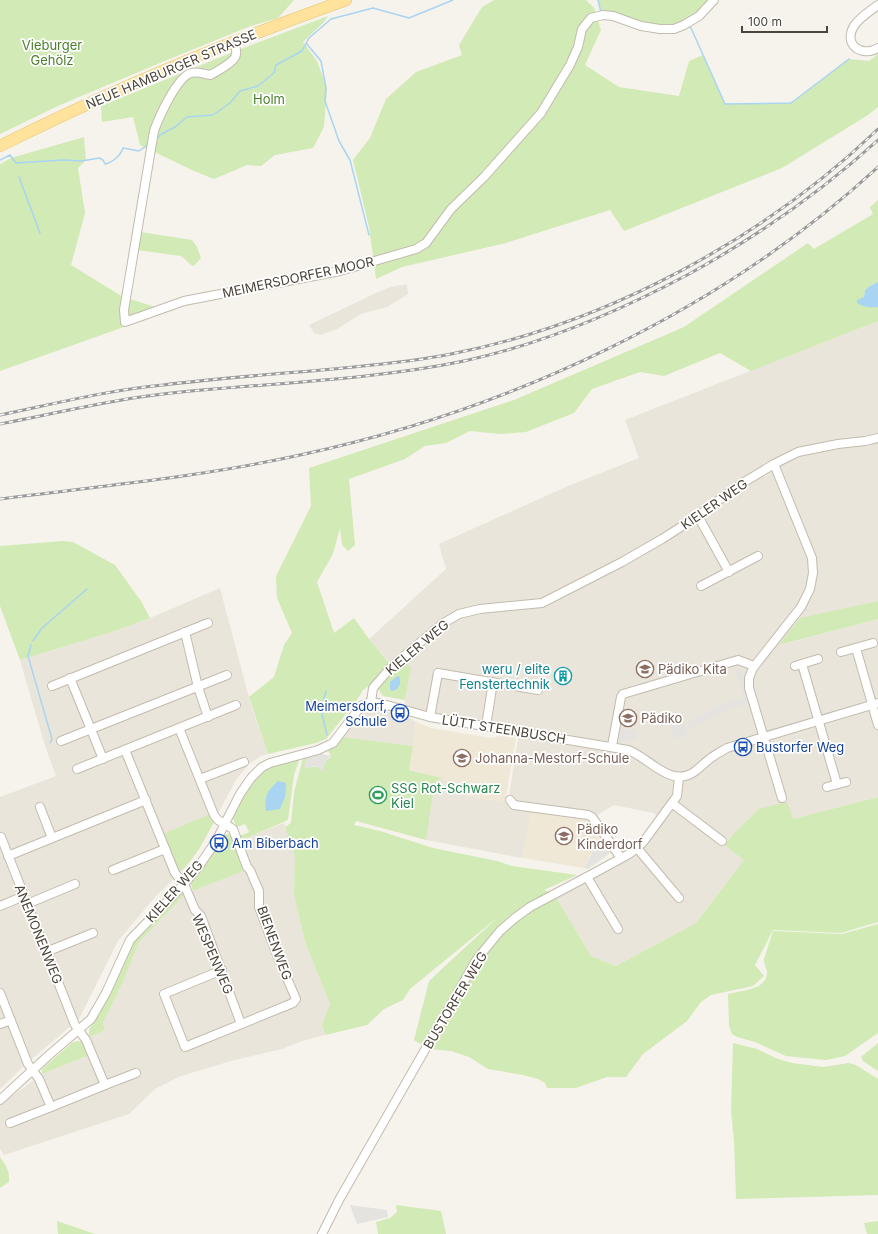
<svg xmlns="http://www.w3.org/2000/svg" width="878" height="1234" font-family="Inter,sans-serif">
	<rect width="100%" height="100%" fill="#f6f3ec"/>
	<g fill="#eae5da">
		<path d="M407 284 408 294 387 307 361 314 337 329 320 335 314 333 309 325 378 292 391 287Z"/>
		<path d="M878 321V601L841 610 780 645 878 619V797L793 819 759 809 733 834 724 844 744 860 696 923 616 966 591 956 554 894 629 854 661 818 653 813 614 805 589 820 532 810 522 858 426 840 435 782 442 778 467 796 505 802 510 800 509 796 519 732 406 710 405 700 411 669 392 666 369 639 446 569 439 544 568 486 639 458 625 420Z"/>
		<path d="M220 588 251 705 268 754 261 756 249 764 236 780 199 849 182 871 155 897 118 941 79 1019 26 1064 0 1089V797L56 776 45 746 20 660 115 631 150 618Z"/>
		<path d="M370 708 400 715 412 719 416 722 413 746 343 737 362 712Z"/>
		<path d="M284 823 295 856 294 895 305 942 330 1004 322 1025 325 1035 302 1041 282 1049 231 1061 181 1076 155 1089 129 1114 4 1155 0 1149V1105L42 1074 87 1056 82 1042 89 1037 105 1030 103 1023 123 982 139 942 185 894 246 870 235 842Z"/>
	</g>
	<g fill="#efe8d6">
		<path d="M416 722 431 728 491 738 500 736 516 738 505 802 467 796 442 778 409 770Z"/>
		<path d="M531 810 589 820 607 843 590 856 584 868 522 858Z"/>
	</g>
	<g fill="#d2eab5">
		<path d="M0 0H294L278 18 248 27 167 60 60 105 0 134Z"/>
		<path d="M494 0H586L594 8 601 30 585 65 619 87 679 96 689 61 703 55 725 104 791 103 849 59 869 61 878 54V107L868 115 782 168 624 231 610 210 506 243 402 267 376 279 369 227 353 160 370 138 386 99 416 72 462 55 459 45 482 7Z"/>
		<path d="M598 0H714L699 16 674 29 603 15Z"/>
		<path d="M328 16 324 22 303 42 317 61 327 88 324 127 313 148 275 155 261 166 247 165 214 179 194 171 140 145 133 117 102 122 101 106 233 52Z"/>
		<path d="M84 137 86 160 78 168 85 213 71 265 123 297 169 311 0 371V164L11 158Z"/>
		<path d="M878 200V282L870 286 865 290 864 297 862 299 878 306V321L751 371 720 353 664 376 640 372 592 389 574 413 526 432 500 434 470 431 446 443 425 446 405 459 349 479 355 545 348 551 342 545 340 528 333 554 317 582 334 633 354 618 369 639 389 663 373 683 363 690 357 700 326 739 316 743 268 754 249 697 274 677 284 645 292 633 277 598 276 576 311 506 309 468 514 400 684 327 808 243 814 249 873 214 870 207Z"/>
		<path d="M140 232 192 240 197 247 201 258 194 266C188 264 186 259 181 256L137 250Z"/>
		<path d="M63 541 73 542 115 565 141 601 150 618 115 631 20 660 0 606V546Z"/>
		<path d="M878 601V619L779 645 800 618Z"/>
		<path d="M404 659 411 669 405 700 383 696 377 687Z"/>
		<path d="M343 737 413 746 409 770 442 778 435 782 426 840 356 821 354 825 380 831 433 848 497 861 512 866 577 875 544 890 554 894 591 956 616 966 696 923 744 860 724 845 733 834 759 809 787 802 793 819 878 797V922L841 933 773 930 755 965 764 976 753 986 711 995 701 1002 687 1021 643 1054 626 1077H607L576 1088H547L545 1083 538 1079 523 1075 488 1069 469 1057 451 1051 429 1049 414 1040 429 981 498 917 410 989 403 1000 384 1009 367 1025 325 1035 322 1025 330 1004 305 942 294 895 295 856 285 827 291 823 294 792 303 758 307 757V768C311 766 313 767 317 767 324 765 327 760 331 756L328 751Z"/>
		<path d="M300 758 294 775 288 820 242 840 240 836 249 832 245 824 237 827 233 819 235 810 253 779 270 765Z"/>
		<path d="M210 814 214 822C207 835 190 869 177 872L163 834Z"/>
		<path d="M229 834 232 836 246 870 193 891 191 885 192 880 210 857 224 835Z"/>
		<path d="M182 893 185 894 139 942 123 982 103 1023 105 1030 89 1037V1030L111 993 124 959 134 940 178 894Z"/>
		<path d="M878 924V1033L845 1056 826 1060 786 1056 755 1042 737 1037 732 1034 729 1026 728 994C741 990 763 991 767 975 768 969 763 965 764 959L773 931 842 934Z"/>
		<path d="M78 1041 82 1042 87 1056 42 1074V1069L73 1042Z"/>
		<path d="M733 1043 757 1049 778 1059 792 1063 823 1067 849 1063 856 1065 878 1079V1195L736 1199 734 1141 731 1111Z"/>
		<path d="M878 1043V1071L863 1061 861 1057Z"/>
		<path d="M0 1157C6 1165 10 1172 9 1182L0 1188Z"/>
		<path d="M396 1205 441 1211 446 1234H378L376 1222 390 1218 397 1212Z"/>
		<path d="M57 1221 95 1234H58Z"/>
		<path d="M878 1221V1234H867L864 1223Z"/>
	</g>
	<g fill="#e5e3e0">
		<path d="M741 669 748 693 743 695 735 671Z"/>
		<path d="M750 696 752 702 720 712 690 729 687 723 717 706Z"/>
		<path d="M682 716 688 736 675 739 669 720Z"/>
		<path d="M618 728 625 730H634L636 739 630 741 617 739Z"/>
		<path d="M323 753 324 755H331L324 764 323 772 317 767 312 766 307 768 304 767 307 757Z"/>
		<path d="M607 843 613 851 588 869 584 868 593 852 603 845Z"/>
		<path d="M350 1205 387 1210 388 1217 357 1224Z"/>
	</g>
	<g fill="#a9d4f2">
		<path d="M878 282V307C869 308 864 307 857 303V300L864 297 865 290 870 286Z"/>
		<path d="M397 676 400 677V684L397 689 393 691 390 690V682Z"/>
		<path d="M278 781 286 783 285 797 280 809 266 811C264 795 267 792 278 781Z"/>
	</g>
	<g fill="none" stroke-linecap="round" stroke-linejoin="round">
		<g stroke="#a9d4f2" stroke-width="1.5">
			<path d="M598 0 601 12"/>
			<path d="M686 26 691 28 725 104 791 103 849 59"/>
			<path d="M306 43 321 61 326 88 325 101 339 141 350 160 369 235"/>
			<path d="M156 140 160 135 175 127 187 117 213 115 230 103 240 91 258 86 274 73 276 65 302 51 309 38 331 19 373 8 409 18 453 0"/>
			<path d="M0 160 10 155 16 163 63 160 82 161 99 158 103 160 105 164C112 163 121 155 123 148L139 151 149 144"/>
			<path d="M19 177 40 233"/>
			<path d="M33 641 42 628 87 589"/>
			<path d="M31 645 28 656 52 739 50 743"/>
			<path d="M326 691 321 710 327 735"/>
		</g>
		<defs>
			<g id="minor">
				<path d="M878 5C870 11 859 18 854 26 843 44 861 58 878 48"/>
				<path d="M234 41C239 56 236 59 224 67 219 70 215 73 210 75 204 74 198 71 191 73 177 77 159 117 154 131L124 310 125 322 184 301 340 271 416 249 426 243 451 209 484 177 541 113 570 65 578 47 582 29 591 18 603 15 613 16 641 26 660 29H674L684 25 699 16 714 0"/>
				<path d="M774 464 812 558 813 573 810 589 801 607 753 668 749 678V688L782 798"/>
				<path d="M698 516 729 572"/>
				<path d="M701 586 758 556"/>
				<path d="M185 632 198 687 208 717"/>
				<path d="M856 648 878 725"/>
				<path d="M841 652 873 643"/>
				<path d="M802 664 837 784"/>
				<path d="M795 666 818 659"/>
				<path d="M70 678 103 759"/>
				<path d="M52 686 208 623"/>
				<path d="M371 702 373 688 392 666 442 624 459 614 480 609 542 603 622 562 662 539 698 516 736 487 774 464 798 452 838 444 865 441 878 438"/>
				<path d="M430 717 438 673 538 690"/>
				<path d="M486 726 493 682"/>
				<path d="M179 728 214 815 218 820 233 829 247 867 250 870 259 891V907L277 955 296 999 293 1003 185 1047 164 994 222 970"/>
				<path d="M61 741 227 675"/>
				<path d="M612 746 621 697 623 694 738 660 754 666"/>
				<path d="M125 750 175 873 184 884 195 910 201 916 241 1024"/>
				<path d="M77 769 236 705"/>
				<path d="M200 779 244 762"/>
				<path d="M827 787 846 782"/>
				<path d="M510 800 514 805 588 815 592 817 621 858"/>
				<path d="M673 804 722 841"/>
				<path d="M40 807 52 838"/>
				<path d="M637 848 679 898"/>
				<path d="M8 856 146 800"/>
				<path d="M113 870 165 849"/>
				<path d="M587 877 618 929"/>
				<path d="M27 904 75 884"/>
				<path d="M0 906 24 896"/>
				<path d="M46 952 93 933"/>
				<path d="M0 993 28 1064 39 1079 51 1107 105 1085 86 1040 75 1025 1 837"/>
				<path d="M0 1024 11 1020"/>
				<path d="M105 1085 136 1073"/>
				<path d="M0 1100 49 1055 91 1019 106 993 130 940 184 884 199 866 216 841 240 794 251 778 262 767 270 763 318 750 333 743 361 706 371 702 383 704 430 717 628 750C650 758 670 788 694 772 700 768 705 762 711 758 716 754 722 751 727 748L878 703"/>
				<path d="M10 1123 51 1107"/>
				<path d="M322 1234 339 1200 477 959 500 931 515 918 530 907 596 872 629 854 637 848 644 841 677 796 679 777"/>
			</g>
			<path id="major" d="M0 146C112 90 227 42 346 0"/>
		</defs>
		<use href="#minor" stroke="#c2bbae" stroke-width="10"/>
		<use href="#major" stroke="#e6c16a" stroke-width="12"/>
		<use href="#minor" stroke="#fff" stroke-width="8"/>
		<use href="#major" stroke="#ffe39c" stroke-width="11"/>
		<defs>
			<g id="rail">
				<path d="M0 415C54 404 108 390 163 385 220 378 277 374 333 369 373 365 412 362 451 354 606 324 765 238 878 129"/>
				<path d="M0 424C54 414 108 400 163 394 262 383 367 381 464 361 543 344 618 312 689 274 758 236 820 193 878 140"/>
				<path d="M0 499C100 486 201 477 300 455 507 411 721 312 878 167"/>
			</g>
		</defs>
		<use href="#rail" stroke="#9a9a9a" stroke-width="3"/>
		<use href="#rail" stroke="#fff" stroke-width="1.5" stroke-dasharray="4.5" stroke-linecap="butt"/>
	</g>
	<defs>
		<symbol id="school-ring" viewBox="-11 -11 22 22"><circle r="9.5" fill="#fff" stroke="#8d6e63" stroke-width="1.5"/><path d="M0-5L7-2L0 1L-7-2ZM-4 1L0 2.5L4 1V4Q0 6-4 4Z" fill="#8d6e63"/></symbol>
		<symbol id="building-ring" viewBox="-11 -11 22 22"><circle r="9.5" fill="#fff" stroke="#0f9aa8" stroke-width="1.5"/><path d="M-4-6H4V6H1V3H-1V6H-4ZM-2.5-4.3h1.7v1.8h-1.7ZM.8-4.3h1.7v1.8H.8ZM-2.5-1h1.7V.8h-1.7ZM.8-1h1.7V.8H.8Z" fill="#0f9aa8"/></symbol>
		<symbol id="bus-ring" viewBox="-11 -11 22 22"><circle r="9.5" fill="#fff" stroke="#1a4fb4" stroke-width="1.5"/><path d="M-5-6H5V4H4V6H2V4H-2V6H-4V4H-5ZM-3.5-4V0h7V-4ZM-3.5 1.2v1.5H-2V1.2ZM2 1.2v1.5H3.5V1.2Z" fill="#1a4fb4"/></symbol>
		<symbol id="stadium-ring" viewBox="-11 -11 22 22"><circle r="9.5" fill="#fff" stroke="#2e9e5b" stroke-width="1.5"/><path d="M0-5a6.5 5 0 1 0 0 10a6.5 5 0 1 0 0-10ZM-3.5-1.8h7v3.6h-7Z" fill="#2e9e5b"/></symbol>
	</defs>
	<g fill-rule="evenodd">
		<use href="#school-ring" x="635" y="659" width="20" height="20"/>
		<use href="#building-ring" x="553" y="666" width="20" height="20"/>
		<use href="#bus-ring" x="390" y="703" width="20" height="20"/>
		<use href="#school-ring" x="618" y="708" width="20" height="20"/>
		<use href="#bus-ring" x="733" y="737" width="20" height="20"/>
		<use href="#school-ring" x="452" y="748" width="20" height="20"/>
		<use href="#stadium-ring" x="368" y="785" width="20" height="20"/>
		<use href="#school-ring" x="554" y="826" width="20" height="20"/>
		<use href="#bus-ring" x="209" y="833" width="20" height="20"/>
	</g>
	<g text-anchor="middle" stroke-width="3.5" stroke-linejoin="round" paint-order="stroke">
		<g font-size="13" fill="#4a7f2a" stroke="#fff">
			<text x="52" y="50">Vieburger<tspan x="52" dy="15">Gehölz</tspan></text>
			<text x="269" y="104">Holm</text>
		</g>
		<g font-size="13" fill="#4b4439" stroke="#fff">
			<text transform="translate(171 69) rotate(-23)" y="5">NEUE HAMBURGER STRASSE</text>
			<text transform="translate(298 277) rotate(-12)" y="5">MEIMERSDORFER MOOR</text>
			<text transform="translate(714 504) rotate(-35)" y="5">KIELER WEG</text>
			<text transform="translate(417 647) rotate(-40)" y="5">KIELER WEG</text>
			<text transform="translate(504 729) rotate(9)" y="5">LÜTT STEENBUSCH</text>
			<text transform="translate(174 891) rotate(-48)" y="5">KIELER WEG</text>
			<text transform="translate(39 934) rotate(68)" y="5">ANEMONENWEG</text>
			<text transform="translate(275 943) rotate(70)" y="5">BIENENWEG</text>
			<text transform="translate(213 954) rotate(67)" y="5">WESPENWEG</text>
			<text transform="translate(455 1000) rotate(-59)" y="5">BUSTORFER WEG</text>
		</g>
		<g font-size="13" fill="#0d838f" stroke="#fff" text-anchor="end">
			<text x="550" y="674">weru / elite<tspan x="550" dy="15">Fenstertechnik</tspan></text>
		</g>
		<g font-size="13" fill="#785e54" stroke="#fff" text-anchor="start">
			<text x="658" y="674">Pädiko Kita</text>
			<text x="641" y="723">Pädiko</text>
			<text x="475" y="763">Johanna-Mestorf-Schule</text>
			<text x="577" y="834">Pädiko<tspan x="577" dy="15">Kinderdorf</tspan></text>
		</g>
		<g font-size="13" fill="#164399" stroke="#fff" text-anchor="start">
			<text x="387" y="711" text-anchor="end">Meimersdorf,<tspan x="387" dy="15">Schule</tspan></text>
			<text x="756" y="752">Bustorfer Weg</text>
			<text x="232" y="848">Am Biberbach</text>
		</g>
		<g font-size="13" fill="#27864d" stroke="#fff" text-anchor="start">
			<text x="391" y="793">SSG Rot-Schwarz<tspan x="391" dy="15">Kiel</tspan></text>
		</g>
	</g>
	<path d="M742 26v6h85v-6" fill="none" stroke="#4b4439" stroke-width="2"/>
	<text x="748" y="26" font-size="12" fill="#4b4439" stroke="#ffffff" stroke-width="3" paint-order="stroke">100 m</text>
</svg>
